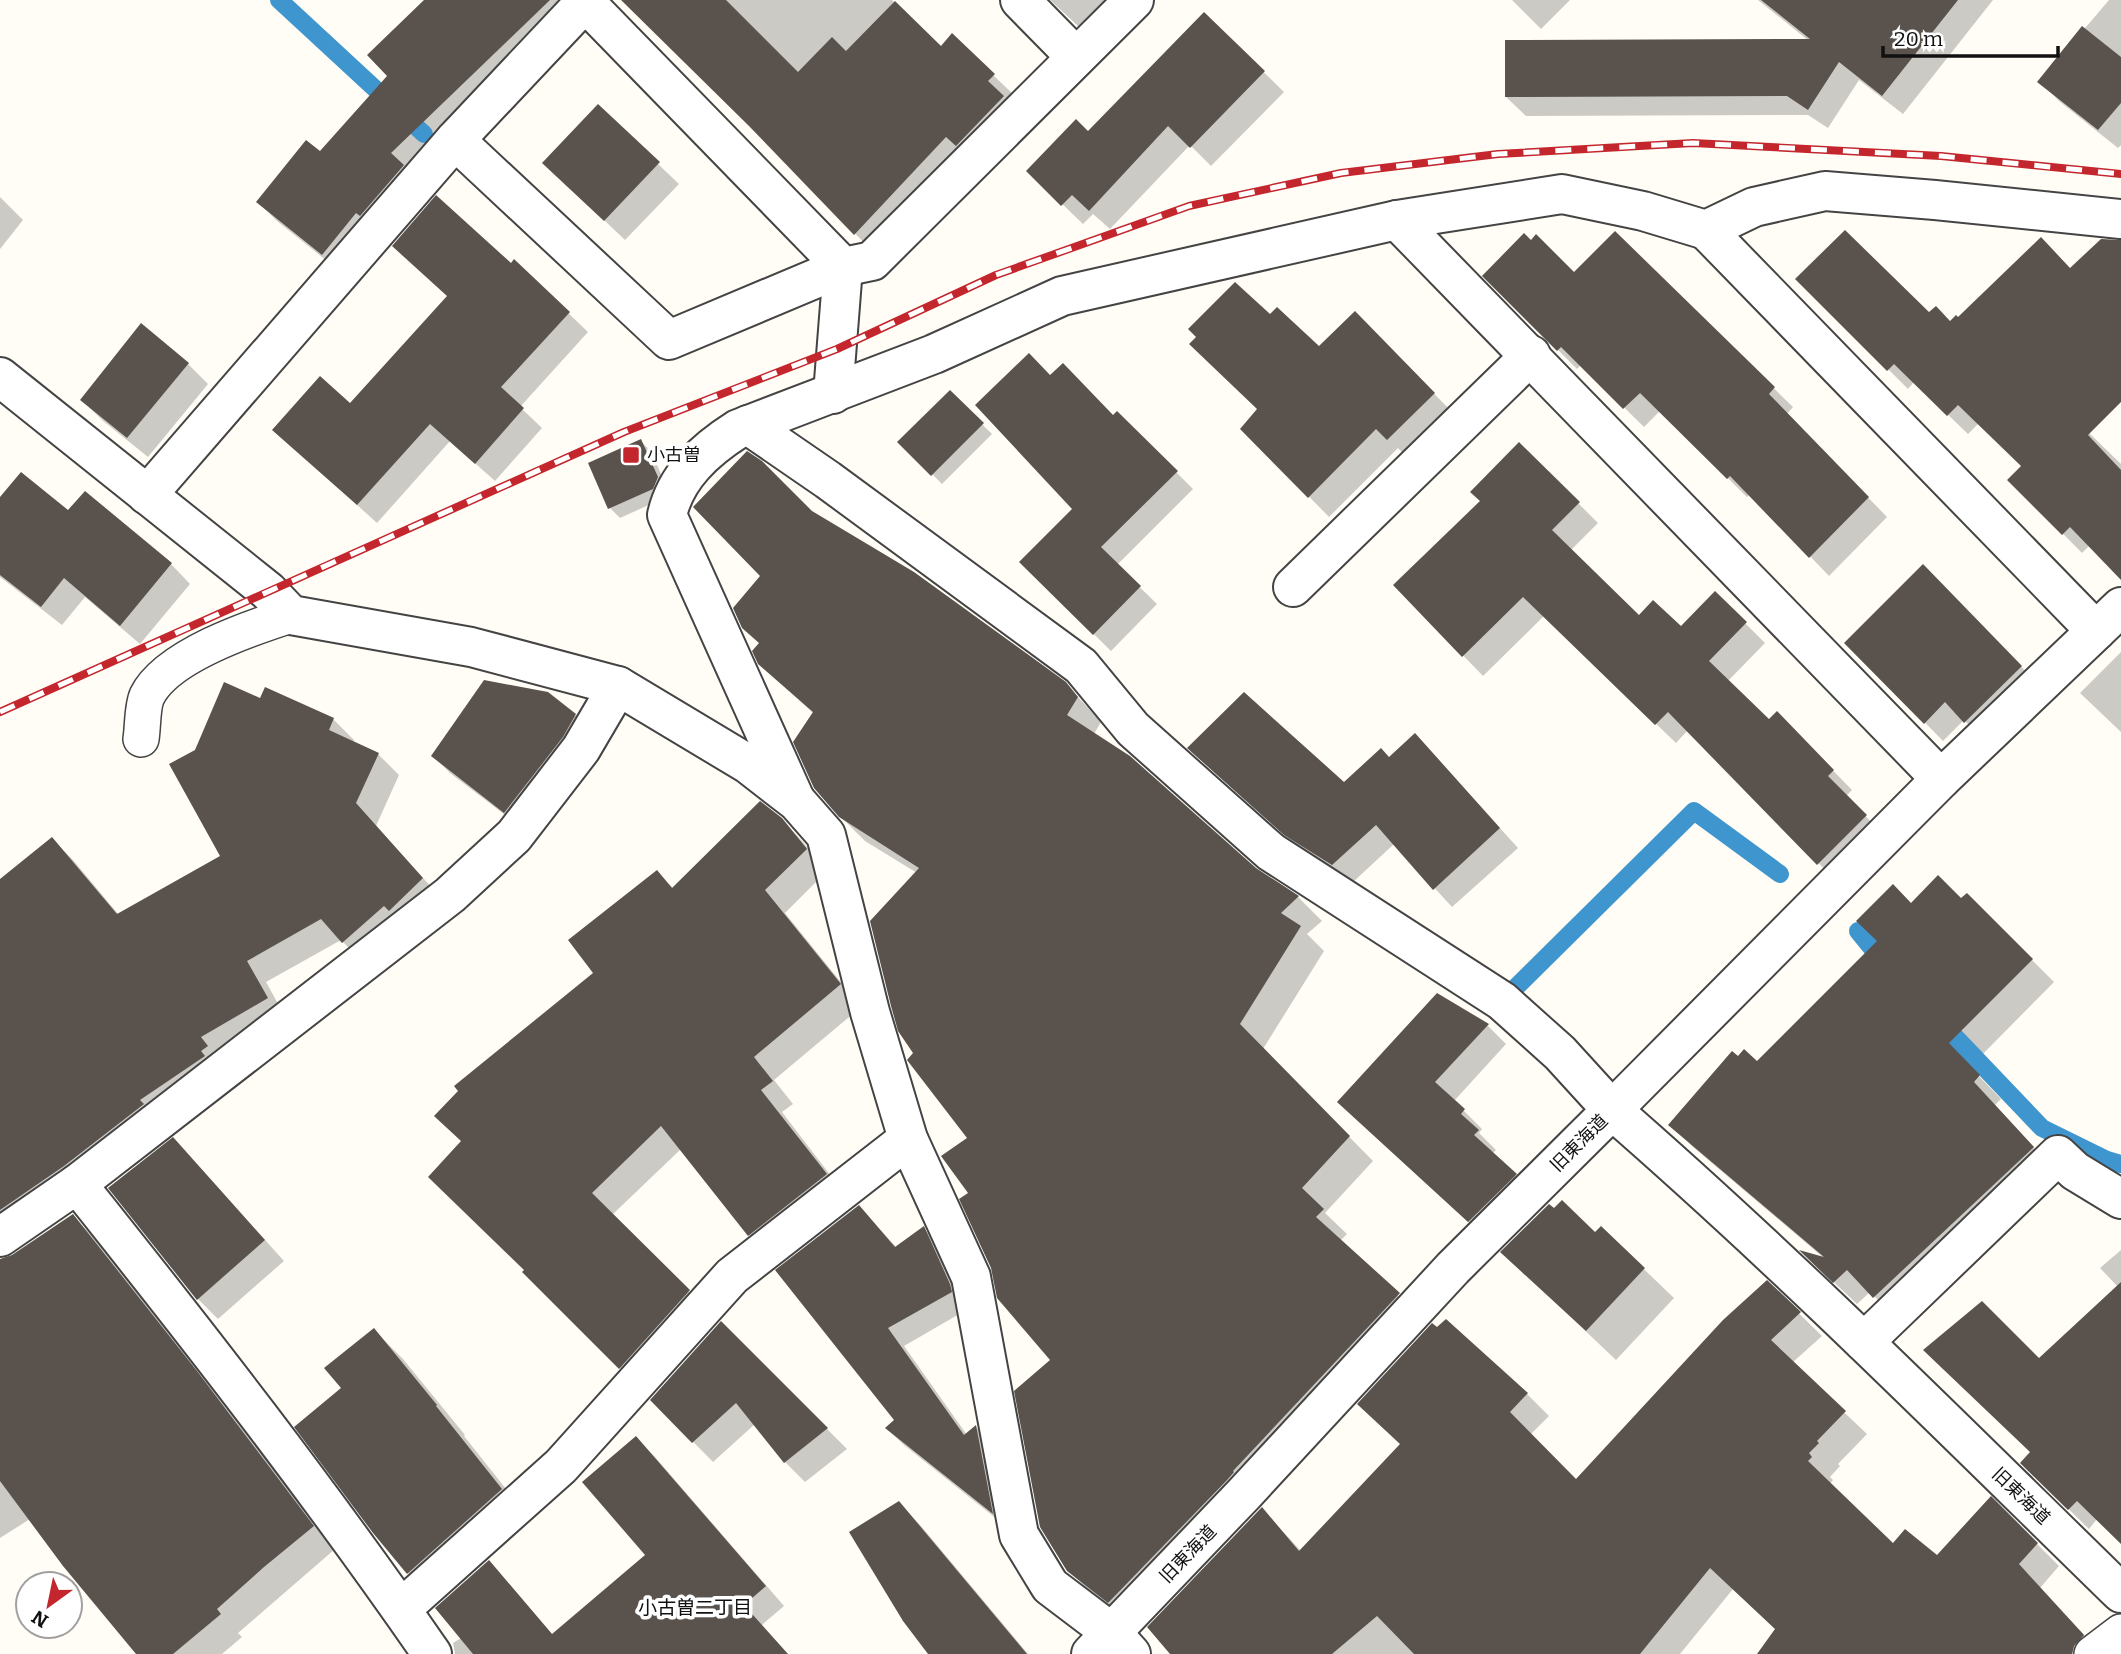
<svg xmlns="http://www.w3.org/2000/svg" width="2121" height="1654" font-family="Bitter,'Noto Sans JP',serif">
	<rect width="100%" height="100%" fill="#fffdf5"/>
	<g fill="#0003">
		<path d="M425 0H596L342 273 277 221 258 202 320 153 389 76Z"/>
		<path d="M624 0H892L941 48 952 36 1013 94 1006 100 1021 116 874 253 755 130Z"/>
		<path d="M1050 0H1129L1091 38Z"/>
		<path d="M1512 0H1570L1541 29Z"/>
		<path d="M1758 0H1993L1903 114 1859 80 1828 128 1808 115 1526 116 1506 97 1809 41Z"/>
		<path d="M2109 0H2121V145L2118 148 2059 101 2040 81Z"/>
		<path d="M1204 14 1284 92 1211 166 1190 145 1110 229 1093 214 1083 224 1028 171 1088 134Z"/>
		<path d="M598 107 679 184 625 240 565 183Z"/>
		<path d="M0 197 23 220 0 249Z"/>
		<path d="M1615 234 1793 407 1787 414 1887 517 1829 576 1750 494 1747 497 1660 411 1644 427 1581 365 1577 369 1484 276 1574 274Z"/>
		<path d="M515 262 588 332 520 407 542 428 495 481 450 441 377 523 274 430 350 406 449 297 511 266Z"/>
		<path d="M2071 270 2121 309V323L2052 397 2121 464V577L2090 545 2082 553 2010 480 2023 466 1979 423 1968 434 1914 382 1908 389 1798 279 1929 315 1951 323Z"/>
		<path d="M1355 313 1454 414 1408 459 1398 448 1329 517 1242 428Z"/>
		<path d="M188 364 208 384 148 457 102 420 82 400Z"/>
		<path d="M1051 377 1113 417 1117 413 1193 489 1117 565 1157 604 1111 651 1021 562 1075 509Z"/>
		<path d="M950 393 992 434 942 484 900 442Z"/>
		<path d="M641 442 651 451 667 488 662 499 620 518 610 508Z"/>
		<path d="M1519 444 1598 523 1570 551 1639 617 1681 629 1715 593 1765 643 1728 681 1769 721 1777 713 1852 790 1846 796 1885 836 1838 883 1688 730 1676 743 1544 616 1483 676 1395 585 1482 501Z"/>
		<path d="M0 500 68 513 171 564 190 584 140 644 85 597 62 625 0 577Z"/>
		<path d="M811 512 1065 683 1101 722 1094 734 1255 870 1298 897 1322 921 1307 934 1324 951 1263 1049 1373 1161 1325 1213 1347 1234 1340 1241 1423 1319 1133 1625 1093 1595 1068 1570 1052 1360 993 1267 970 1193 969 1138 916 1053 917 873 865 841 840 816 814 714 759 663 761 644Z"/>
		<path d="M1923 566 2039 685 1984 740 1964 720 1943 741 1847 643Z"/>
		<path d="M2121 652V732L2080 693Z"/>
		<path d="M261 700 333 719 354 740 353 743 378 754 399 775 376 826 443 900 364 963 341 940 266 982 287 1020 0 1225V897L52 839 73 860 119 915 222 857 197 751Z"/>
		<path d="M575 715 592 732 522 828 450 773 433 756Z"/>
		<path d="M1433 754 1518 848 1452 907 1394 844 1352 883 1305 853 1208 766 1344 785 1389 759Z"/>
		<path d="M781 819 803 842 827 871 785 913 861 1007 774 1080 793 1104 782 1112 847 1197 771 1256 749 1235 681 1149 612 1215 710 1313 641 1389 525 1272 526 1271 463 1142 596 974 657 872 674 889Z"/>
		<path d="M1967 895 2054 982 1970 1067 2001 1099 1995 1105 2055 1171 1897 1319 1870 1292 1857 1304 1823 1272 1825 1259 1693 1147 1671 1125 1739 1059 1757 1063 1879 942 1912 905 1961 901Z"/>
		<path d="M1438 995 1488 1026 1506 1044 1454 1101 1482 1129 1479 1133 1496 1150 1492 1154 1534 1194 1488 1240 1358 1120Z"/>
		<path d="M193 1160 284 1261 218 1319 198 1299 110 1188Z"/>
		<path d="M859 1207 897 1248 923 1228 940 1245 968 1309 904 1346 967 1435 976 1427 993 1444 1008 1528 904 1445 887 1429 896 1421Z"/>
		<path d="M1554 1211 1595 1234 1601 1228 1674 1298 1616 1360 1502 1252Z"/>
		<path d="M72 1216 95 1238 219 1396 335 1549 238 1633 242 1637 222 1654H138L30 1519 0 1538V1261L13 1257Z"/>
		<path d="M2121 1250V1542L2097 1519 2089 1529 2042 1483 2032 1453 2039 1360 2118 1287 2100 1268Z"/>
		<path d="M1767 1282 1822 1336 1792 1363 1867 1434 1838 1464 1840 1466 1830 1477 1833 1480 1830 1484 1894 1545 1937 1557 1991 1498 2059 1566 2040 1588 2102 1654H1759L1776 1629 1733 1589 1680 1654H1172L1262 1509 1301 1551 1527 1394 1549 1416 1530 1435 1576 1481Z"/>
		<path d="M721 1323 847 1449 805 1482 785 1462 755 1424 713 1462 652 1400Z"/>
		<path d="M374 1330 403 1359 465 1435 464 1436 525 1513 498 1534 504 1543 438 1602 408 1573 374 1532 343 1388Z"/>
		<path d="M636 1438 655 1457 784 1606 728 1654H683L647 1556Z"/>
		<path d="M899 1503 921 1526 1028 1654H930Z"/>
		<path d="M489 1562 553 1635 582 1654H455L453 1643 461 1638Z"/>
	</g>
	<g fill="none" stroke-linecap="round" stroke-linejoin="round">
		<g stroke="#3f96cf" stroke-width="18">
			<path d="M279 0 424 134"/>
			<path d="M1858 931 1884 963"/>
			<path d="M1502 1001 1694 811 1780 874"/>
			<path d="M1940 1021 2042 1128 2107 1160 2121 1164"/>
		</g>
	</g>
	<g fill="#5a524d">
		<path d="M424 0H550L391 153 404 165 360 216 356 213 322 255 256 202 306 140 320 151 387 76 367 55Z"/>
		<path d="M621 0H726L798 72 832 37 846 51 895 1 941 46 952 33 995 74 988 81 1004 96 956 146 946 137 854 235 749 126Z"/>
		<path d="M1761 0H1958L1882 96 1839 62 1808 110 1787 96 1505 97V40L1810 39Z"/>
		<path d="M1204 12 1265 71 1190 148 1168 126 1089 211 1072 195 1061 206 1026 171 1076 119 1088 131Z"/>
		<path d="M2082 26 2121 57V103L2098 130 2037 82Z"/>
		<path d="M598 104 660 162 604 221 542 163Z"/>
		<path d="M436 195 511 263 514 259 570 312 501 387 524 408 475 464 430 424 357 505 272 430 320 376 350 403 447 296 392 246Z"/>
		<path d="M1845 230 1929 312 1936 306 1950 321 1956 315 1958 317 2041 237 2070 268 2101 239 2121 240V402L2088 435 2121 470V580L2070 527 2062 535 2007 480 2021 466 1958 405 1947 416 1894 364 1887 371 1795 279Z"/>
		<path d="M1615 231 1775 387 1769 394 1869 497 1809 558 1730 476 1727 479 1640 393 1623 409 1561 347 1557 351 1482 276 1524 233 1531 240 1536 234 1574 272Z"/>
		<path d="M1235 282 1270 314 1277 307 1319 346 1355 311 1435 393 1387 440 1376 429 1308 498 1240 429 1257 409 1189 344 1196 337 1188 329Z"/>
		<path d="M141 323 189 363 127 438 80 400Z"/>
		<path d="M1029 353 1050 375 1063 363 1113 415 1117 411 1178 471 1101 547 1141 586 1093 635 1019 562 1072 509 975 405Z"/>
		<path d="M950 390 984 423 931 476 897 442Z"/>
		<path d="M641 439 658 477 653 489 608 509 588 463Z"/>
		<path d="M1519 442 1580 502 1552 530 1639 615 1653 600 1681 626 1715 591 1747 622 1709 661 1769 719 1777 711 1834 770 1828 776 1867 815 1817 865 1668 712 1655 725 1523 597 1462 657 1393 585 1480 501 1470 492Z"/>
		<path d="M747 451 762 461 812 511 914 572 1066 682 1078 697 1067 715 1130 756 1256 868 1299 896 1281 913 1301 926 1240 1024 1350 1136 1302 1188 1324 1209 1316 1217 1400 1293 1233 1471 1234 1472 1228 1479 1108 1603 1067 1571 1040 1527 1014 1391 1050 1360 997 1298 991 1268 959 1199 968 1193 941 1156 967 1138 907 1060 913 1053 898 1031 891 1006 870 921 919 868 839 817 814 788 793 742 813 712 758 664 752 651 759 643 742 628 733 608 760 576 693 507Z"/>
		<path d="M21 472 68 510 85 491 172 563 120 626 64 578 41 607 0 575V497Z"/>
		<path d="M1923 564 2022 666 1964 723 1945 702 1924 724 1844 643Z"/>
		<path d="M484 680 548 692 576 714 563 737 504 813 431 756Z"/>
		<path d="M224 682 260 698 265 687 334 718 329 730 379 753 356 803 423 878 389 911 384 906 342 943 321 919 247 961 268 998 201 1037 208 1046 201 1051 205 1056 140 1100 144 1104 64 1166 0 1210V879L52 837 117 914 220 856 169 764 195 750Z"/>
		<path d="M1244 692 1344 782 1381 748 1389 757 1415 733 1500 828 1433 890 1376 825 1332 865 1284 835 1187 748Z"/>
		<path d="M760 801 782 818 807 849 765 890 841 984 754 1057 773 1081 761 1090 827 1174 748 1236 661 1126 592 1193 690 1290 619 1369 522 1272 524 1270 428 1177 461 1141 434 1116 458 1091 454 1086 593 973 568 940 657 870 672 888Z"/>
		<path d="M1938 875 1961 898 1967 893 2033 959 1949 1043 1980 1075 1974 1082 2034 1147 1873 1298 1847 1270 1833 1283 1799 1250 1824 1257 1668 1125 1732 1051 1738 1056 1744 1049 1757 1061 1877 941 1856 921 1893 884 1911 903Z"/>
		<path d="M1437 993 1489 1024 1435 1082 1465 1109 1461 1114 1479 1130 1474 1135 1517 1174 1468 1222 1337 1102Z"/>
		<path d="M173 1137 265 1240 197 1300 108 1188Z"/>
		<path d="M1562 1200 1595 1232 1601 1226 1645 1268 1586 1331 1500 1252 1549 1204 1554 1208Z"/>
		<path d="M859 1205 895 1247 924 1226 950 1284 952 1292 888 1328 964 1435 976 1425 993 1514 885 1428 894 1420 775 1270Z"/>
		<path d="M73 1214 197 1371 314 1526 264 1567 217 1609 221 1614 173 1654H136L63 1566 0 1481V1259L12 1255Z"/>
		<path d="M1767 1280 1801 1312 1771 1340 1846 1411 1817 1441 1819 1443 1809 1453 1812 1457 1808 1461 1893 1543 1905 1529 1937 1555 1991 1496 2038 1543 2019 1564 2084 1635 2074 1646 2072 1654H1757L1775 1629 1710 1568 1640 1654H1414L1377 1616 1332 1654H1170L1147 1627 1262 1507 1299 1551 1400 1444 1357 1404 1432 1323 1437 1327 1446 1319 1528 1393 1510 1412 1576 1479 1723 1320Z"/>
		<path d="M2121 1282V1544L2077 1501 2068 1510 2020 1463 2030 1452 1923 1350 1982 1301 2039 1358Z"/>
		<path d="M721 1321 828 1428 784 1463 736 1403 692 1443 650 1400Z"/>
		<path d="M374 1328 437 1405 436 1406 502 1489 407 1574 373 1533 294 1427 341 1388 324 1368Z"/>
		<path d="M636 1436 766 1586 744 1605 788 1654H473L435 1608 489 1560 552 1634 645 1555 582 1482Z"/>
		<path d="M899 1501 1027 1654H928L903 1621 849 1532Z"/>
	</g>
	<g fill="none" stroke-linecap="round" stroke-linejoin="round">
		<defs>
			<g id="service">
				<path d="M141 739C143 727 142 707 147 696 167 656 250 628 291 615"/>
				<path d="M2092 1654 2121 1632"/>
			</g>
			<path id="pedestrian" d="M833 394 843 267"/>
			<g id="minor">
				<path d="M1020 0 1076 57"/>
				<path d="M585 2 843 267 872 261 1134 0"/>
				<path d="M455 140 669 340 843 267"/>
				<path d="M1397 220 1941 779"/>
				<path d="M1706 230 2096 631"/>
				<path d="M0 377 268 591 291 615 471 647 618 686 748 764 797 802 826 835 870 1012 908 1139 971 1277 1019 1535 1050 1586 1112 1633 1131 1654"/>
				<path d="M748 425 828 480 1081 666 1133 729 1271 852 1502 1001 1560 1053 1612 1110 1941 779 2121 607"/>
				<path d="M147 495 455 140 587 0"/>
				<path d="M1293 587 1531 355"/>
				<path d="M794 797 667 515C676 476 705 450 738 429L934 354 1062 296 1397 220 1562 194 1643 211 1706 230 1754 207 1825 191 1935 200 2121 219"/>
				<path d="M77 1184C200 1338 320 1492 432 1654"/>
				<path d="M0 1237 77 1184 450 895 514 836 581 749 618 686"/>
				<path d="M1864 1342 2058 1155 2075 1171 2121 1199"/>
				<path d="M401 1609 561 1466 732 1276 908 1139"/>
				<path d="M1091 1654 1244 1494 1453 1268 1612 1110C1789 1264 1954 1430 2121 1593"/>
			</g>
		</defs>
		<use href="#service" stroke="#444" stroke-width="38"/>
		<use href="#pedestrian" stroke="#444" stroke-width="42"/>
		<use href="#minor" stroke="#444" stroke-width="42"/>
		<use href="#service" stroke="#fff" stroke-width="35"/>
		<use href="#pedestrian" stroke="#fff" stroke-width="38"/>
		<use href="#minor" stroke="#fff" stroke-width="38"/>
		<defs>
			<path id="rail" d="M0 712 624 432 837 349 996 275 1189 206 1341 173 1498 154 1693 143 1941 156 2121 174"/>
		</defs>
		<use href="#rail" stroke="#c4262e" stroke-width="8"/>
		<use href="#rail" stroke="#fff" stroke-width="5" stroke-dasharray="16" stroke-linecap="butt"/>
	</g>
	<rect fill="#c4262e" stroke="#fff" stroke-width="2.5" x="622" y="446" width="18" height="18" rx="3.5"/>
	<g text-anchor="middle" stroke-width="7" stroke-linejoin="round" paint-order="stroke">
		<g font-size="18" fill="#111" stroke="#fff" text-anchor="start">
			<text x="647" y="461">小古曽</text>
		</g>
		<g font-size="18" fill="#111" stroke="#fff">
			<text transform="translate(1579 1143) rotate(-45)" y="6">旧東海道</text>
			<text transform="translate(2021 1496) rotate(44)" y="6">旧東海道</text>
			<text transform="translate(1188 1554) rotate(-46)" y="6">旧東海道</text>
		</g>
		<g font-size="19" fill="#111" stroke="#fff">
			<text x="695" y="1614">小古曽二丁目</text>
		</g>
	</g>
	<g transform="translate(49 1605) rotate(213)"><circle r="33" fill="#ffffff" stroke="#a0a0a0" stroke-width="2"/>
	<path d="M0-5L12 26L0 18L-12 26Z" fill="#c4262e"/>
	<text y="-10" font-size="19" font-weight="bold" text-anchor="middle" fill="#111111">N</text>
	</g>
	<path d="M1883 46v10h175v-10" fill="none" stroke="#111111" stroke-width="3.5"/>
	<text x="1894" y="46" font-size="21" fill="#111111" stroke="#ffffff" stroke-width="5" paint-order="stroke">20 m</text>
</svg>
